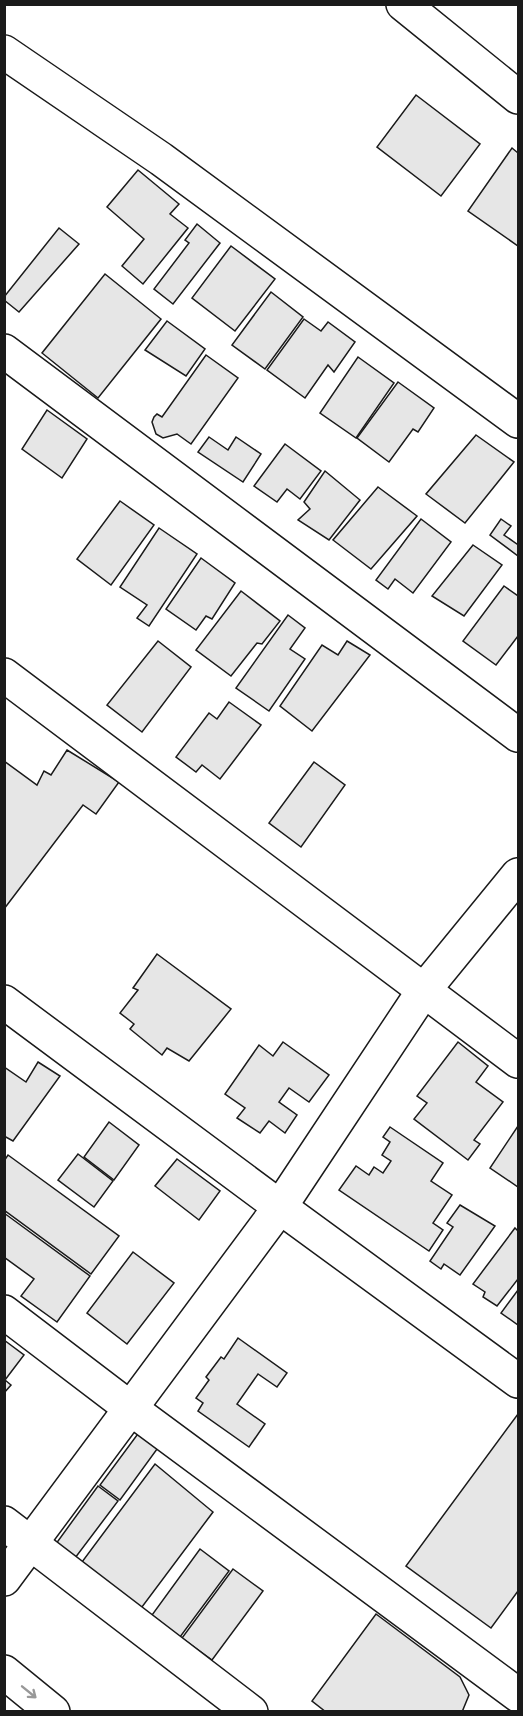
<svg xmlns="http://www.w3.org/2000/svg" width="523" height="1716" font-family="Cabin,sans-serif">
	<rect width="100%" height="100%" fill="#fff"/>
	<g fill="#e6e6e6" stroke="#1a1a1a" stroke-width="1.5">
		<path d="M416 95 480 144 441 196 377 147Z"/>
		<path d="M512 148 518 153V246L468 211Z"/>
		<path d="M138 170 179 204 170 214 188 228 143 284 122 266 144 239 107 207Z"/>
		<path d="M197 224 220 243 173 304 154 289 189 243 185 240Z"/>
		<path d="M59 228 79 244 19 312 4 300V297Z"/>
		<path d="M231 246 275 279 235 331 192 298Z"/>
		<path d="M105 274 161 319 98 398 42 353Z"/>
		<path d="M271 292 303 317 265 369 232 345Z"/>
		<path d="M304 319 321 331 328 322 355 342 334 372 328 365 305 398 267 370Z"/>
		<path d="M167 321 205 349 186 376 145 350Z"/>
		<path d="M206 355 238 378 191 444 177 434 163 438 156 434 152 422 154 417 157 414 162 417Z"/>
		<path d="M358 357 394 383 356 438 320 413Z"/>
		<path d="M398 382 434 408 418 432 413 429 389 462 357 438Z"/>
		<path d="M47 410 87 439 62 478 22 449Z"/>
		<path d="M476 435 514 462 465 523 426 494Z"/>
		<path d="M209 437 228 450 236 437 261 454 243 482 198 452Z"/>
		<path d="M285 444 321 471 300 499 287 489 277 502 254 486Z"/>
		<path d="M325 471 360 500 329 540 298 520 310 509 304 502Z"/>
		<path d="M378 487 417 516 371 569 333 540Z"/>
		<path d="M120 501 154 525 111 585 77 559Z"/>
		<path d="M421 519 451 542 413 593 395 579 388 589 376 580Z"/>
		<path d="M501 519 511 526 504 535 517 544 518 543V556L490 535Z"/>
		<path d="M159 528 197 554 149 626 137 618 147 605 120 587Z"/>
		<path d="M473 545 502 565 464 616 432 596Z"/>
		<path d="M201 558 235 583 212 619 206 616 196 630 166 609Z"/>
		<path d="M504 586 518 596V636L496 665 463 641Z"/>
		<path d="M241 591 280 621 262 644 257 643 231 676 196 650Z"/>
		<path d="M288 615 305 628 290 649 305 659 269 711 236 688Z"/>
		<path d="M158 641 191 667 142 732 107 705Z"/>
		<path d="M347 641 370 655 312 731 280 706 322 645 338 655Z"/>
		<path d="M229 702 261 725 220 779 202 765 196 772 176 757 209 713 217 719Z"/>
		<path d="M67 750 119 782 96 814 83 805 4 909V761L37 785 44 771 51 775Z"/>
		<path d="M314 762 345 785 301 847 269 823Z"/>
		<path d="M157 954 231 1009 189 1061 167 1048 162 1055 130 1029 134 1024 120 1013 138 990 133 988Z"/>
		<path d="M283 1042 329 1075 309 1102 289 1088 279 1102 297 1115 285 1133 269 1121 260 1133 237 1118 245 1108 225 1094 259 1045 273 1056Z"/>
		<path d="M458 1042 488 1066 476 1082 503 1102 474 1140 480 1144 468 1160 414 1119 427 1103 417 1096Z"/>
		<path d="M38 1062 60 1076 13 1141 4 1136V1067L26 1082Z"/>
		<path d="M109 1122 139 1145 114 1180 84 1157Z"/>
		<path d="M518 1126V1187L490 1168Z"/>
		<path d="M390 1127 443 1163 431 1181 452 1195 433 1223 443 1230 429 1251 339 1190 356 1166 369 1175 374 1167 383 1173 391 1161 382 1155 390 1142 383 1137Z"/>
		<path d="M78 1154 113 1181 94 1207 58 1180Z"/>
		<path d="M8 1155 119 1236 91 1274 4 1210V1161Z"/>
		<path d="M177 1159 220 1191 199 1220 155 1186Z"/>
		<path d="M460 1205 495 1226 460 1275 444 1264 441 1269 430 1261 453 1227 447 1223Z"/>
		<path d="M4 1213 90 1276 57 1322 21 1296 34 1279 4 1257Z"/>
		<path d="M515 1228 518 1231V1279L497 1306 483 1297 485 1292 473 1284Z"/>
		<path d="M133 1252 174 1283 127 1344 87 1313Z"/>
		<path d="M518 1290V1325L501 1313Z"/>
		<path d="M238 1338 287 1373 277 1387 258 1374 237 1404 265 1424 249 1447 198 1411 203 1403 196 1398 209 1380 206 1377 221 1357 224 1359Z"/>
		<path d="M4 1340 24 1355 5 1380 11 1385 4 1393Z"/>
		<path d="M518 1414V1591L491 1628 406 1566Z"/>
		<path d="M140 1431 160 1445 120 1500 100 1485Z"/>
		<path d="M155 1464 213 1512 136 1615 76 1570Z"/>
		<path d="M98 1486 118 1501 69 1566 50 1552Z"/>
		<path d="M200 1549 229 1571 180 1637 152 1615Z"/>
		<path d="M233 1569 263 1591 212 1660 182 1638Z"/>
		<path d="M376 1614 460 1677 469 1695 462 1712H326L312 1701Z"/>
	</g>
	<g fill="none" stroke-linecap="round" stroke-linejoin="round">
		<defs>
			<g id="street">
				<path d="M403 4 518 97"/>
				<path d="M4 52 161 159 518 421"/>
				<path d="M4 351 518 735"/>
				<path d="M4 675 518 1061"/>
				<path d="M4 1002 280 1207 518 1381"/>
				<path d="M4 1312 130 1408 518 1695"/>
				<path d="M4 1523 251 1712"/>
				<path d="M4 1579 280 1207 424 990 518 875"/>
			</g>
			<path id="highway" d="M4 1672 53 1712"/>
		</defs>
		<use href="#street" stroke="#1a1a1a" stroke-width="36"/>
		<use href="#highway" stroke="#1a1a1a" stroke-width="36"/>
		<use href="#street" stroke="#fff" stroke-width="33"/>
		<use href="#highway" stroke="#fff" stroke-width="33"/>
	</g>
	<defs><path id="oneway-shaft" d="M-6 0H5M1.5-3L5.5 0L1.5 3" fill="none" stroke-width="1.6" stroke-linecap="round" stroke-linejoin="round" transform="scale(1.5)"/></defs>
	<use stroke="#989898" href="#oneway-shaft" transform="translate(29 1692) rotate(39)"/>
	<rect width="523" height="1716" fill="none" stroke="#1a1a1a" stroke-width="12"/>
</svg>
